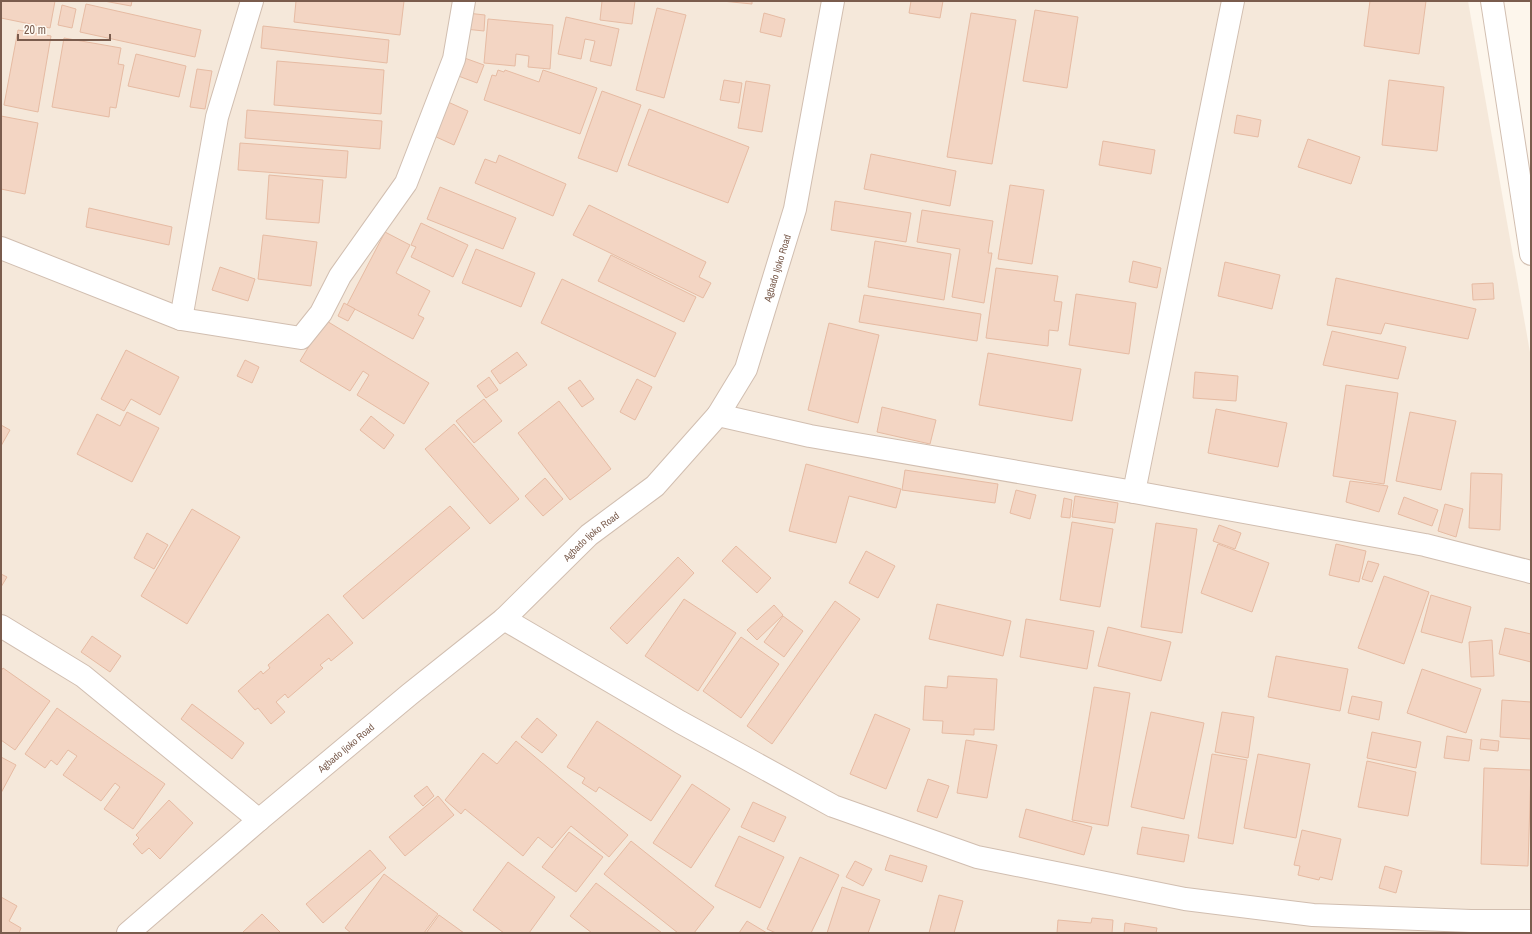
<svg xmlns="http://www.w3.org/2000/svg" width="1532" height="934" font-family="'Archivo Narrow',sans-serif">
	<rect width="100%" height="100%" fill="#fdf6ec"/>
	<path fill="#f5e8da" d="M1 1H1468L1531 358V933H1Z"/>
	<g fill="#f3d5c3" stroke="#e6bba3">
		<path d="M1 1H55L50 28 1 18Z"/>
		<path d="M104 1H132L131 6Z"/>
		<path d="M296 1H404L400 35 294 22Z"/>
		<path d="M602 1H635L632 24 600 20Z"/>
		<path d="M722 1H752V4Z"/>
		<path d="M911 1H943L940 18 909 13Z"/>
		<path d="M1370 1H1426L1419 54 1364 46Z"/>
		<path d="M86 4 201 30 195 57 80 32Z"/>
		<path d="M62 5 76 9 72 28 58 25Z"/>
		<path d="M657 8 686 15 664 98 636 90Z"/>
		<path d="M1035 10 1078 17 1067 88 1023 81Z"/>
		<path d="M467 13 485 15 484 31 465 29Z"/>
		<path d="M764 13 785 19 781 37 760 32Z"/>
		<path d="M971 13 1016 20 992 164 947 157Z"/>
		<path d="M566 17 619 29 611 66 590 61 595 41 585 39 581 59 558 54Z"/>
		<path d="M488 19 553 25 550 69 528 67 529 56 516 54 515 66 484 63Z"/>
		<path d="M263 26 389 40 387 63 261 48Z"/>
		<path d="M18 30 51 36 38 112 4 105Z"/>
		<path d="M64 38 121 48 118 64 124 65 116 108 110 107 109 117 52 107Z"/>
		<path d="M136 54 186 66 179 97 128 86Z"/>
		<path d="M459 56 484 65 477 83 453 74Z"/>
		<path d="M277 61 384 70 381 114 274 105Z"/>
		<path d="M197 69 212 71 205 109 190 107Z"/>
		<path d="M498 70 504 72 505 70 539 82 543 70 597 88 580 134 484 100 492 75 496 76Z"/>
		<path d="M724 80 742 83 739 103 720 100Z"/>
		<path d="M1389 80 1444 87 1437 151 1382 145Z"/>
		<path d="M746 81 770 85 762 132 738 128Z"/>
		<path d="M602 91 641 105 617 172 578 158Z"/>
		<path d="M448 102 468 111 454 145 434 136Z"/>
		<path d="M649 109 749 147 728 203 628 165Z"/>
		<path d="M247 110 382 121 380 149 245 138Z"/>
		<path d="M1237 115 1261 120 1258 137 1234 133Z"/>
		<path d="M1 116 38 123 25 194 1 189Z"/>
		<path d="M1308 139 1360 157 1351 184 1298 167Z"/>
		<path d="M1103 141 1155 150 1151 174 1099 165Z"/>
		<path d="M240 143 348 151 346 178 238 170Z"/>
		<path d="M871 154 956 171 950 206 864 189Z"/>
		<path d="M499 155 566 184 553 216 475 183 485 159 496 163Z"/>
		<path d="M269 175 323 180 319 223 266 219Z"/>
		<path d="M1010 185 1044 190 1032 264 998 259Z"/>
		<path d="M440 187 516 218 503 249 427 219Z"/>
		<path d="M835 201 911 213 906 242 831 230Z"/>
		<path d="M589 205 706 262 699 277 711 283 703 298 573 235Z"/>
		<path d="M89 208 172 227 169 245 86 227Z"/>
		<path d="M922 210 993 221 988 253H992L984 303 952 297 960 249 917 242Z"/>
		<path d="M421 223 468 245 453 277 411 257 416 247 411 245Z"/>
		<path d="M385 232 410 245 396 273 430 291 418 315 424 318 413 339 347 305Z"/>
		<path d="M263 235 317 242 311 286 258 279Z"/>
		<path d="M875 241 951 254 944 300 868 287Z"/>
		<path d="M476 249 535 273 521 307 462 283Z"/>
		<path d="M611 255 696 297 684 322 598 281Z"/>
		<path d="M1133 261 1161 268 1157 288 1129 282Z"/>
		<path d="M1225 262 1280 275 1272 309 1218 296Z"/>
		<path d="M220 267 255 279 248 301 212 290Z"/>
		<path d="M996 268 1058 276 1054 301 1062 302 1058 331 1049 330 1048 346 986 338Z"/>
		<path d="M1336 278 1476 309 1468 339 1385 323 1381 334 1327 325Z"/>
		<path d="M562 279 676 333 655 377 541 323Z"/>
		<path d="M1493 283 1494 299 1473 300 1472 284Z"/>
		<path d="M1076 294 1136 303 1129 354 1069 345Z"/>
		<path d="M864 295 981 314 977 341 859 322Z"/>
		<path d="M344 303 355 309 348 321 338 316Z"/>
		<path d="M325 320 429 383 404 424 357 395 369 375 363 371 350 391 300 361Z"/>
		<path d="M829 323 879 335 858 423 808 410Z"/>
		<path d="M1332 331 1406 347 1398 379 1323 365Z"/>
		<path d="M126 350 179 377 160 415 131 399 124 411 101 399Z"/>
		<path d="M517 352 527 365 500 384 491 371Z"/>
		<path d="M988 353 1081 369 1072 421 979 405Z"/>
		<path d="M245 360 259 367 252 383 237 376Z"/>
		<path d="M1195 372 1238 376 1236 401 1193 398Z"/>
		<path d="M489 377 498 390 486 398 477 386Z"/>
		<path d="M637 379 652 387 635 420 620 412Z"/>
		<path d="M580 380 594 399 582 407 568 388Z"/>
		<path d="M1346 385 1398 393 1384 484 1333 476Z"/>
		<path d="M484 399 502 421 474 443 456 421Z"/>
		<path d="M559 401 611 469 570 500 518 433Z"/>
		<path d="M882 407 936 420 930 444 877 432Z"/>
		<path d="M1216 409 1287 423 1278 467 1208 453Z"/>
		<path d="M127 412 159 428 132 482 77 454 97 414 120 426Z"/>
		<path d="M1410 412 1456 421 1441 490 1396 481Z"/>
		<path d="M371 416 394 435 384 449 360 430Z"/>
		<path d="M454 424 519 499 490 524 425 449Z"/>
		<path d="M1 425 10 430 1 446Z"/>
		<path d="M806 464 901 489 896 508 849 496 836 543 789 531Z"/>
		<path d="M905 470 998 484 995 503 902 490Z"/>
		<path d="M1471 473 1502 474 1500 530 1469 528Z"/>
		<path d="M545 478 563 499 543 516 525 496Z"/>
		<path d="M1350 481 1388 486 1379 512 1346 502Z"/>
		<path d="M1016 490 1036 495 1030 519 1010 513Z"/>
		<path d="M1075 496 1118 503 1115 523 1072 517Z"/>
		<path d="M1404 497 1438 510 1432 526 1398 514Z"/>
		<path d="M1064 498 1072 500 1070 518 1061 517Z"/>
		<path d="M1445 504 1463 509 1456 537 1438 531Z"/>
		<path d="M450 506 470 528 363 619 343 596Z"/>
		<path d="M192 509 240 537 187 624 141 596Z"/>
		<path d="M1072 522 1113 529 1100 607 1060 600Z"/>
		<path d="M1156 523 1197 529 1182 633 1141 627Z"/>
		<path d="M1219 525 1241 533 1235 549 1213 541Z"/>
		<path d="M147 533 168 545 154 569 134 558Z"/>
		<path d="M1218 544 1269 563 1252 612 1201 593Z"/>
		<path d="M1336 544 1366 551 1359 582 1329 575Z"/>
		<path d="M736 546 771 578 757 593 722 561Z"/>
		<path d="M866 551 895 566 878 598 849 583Z"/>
		<path d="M678 557 694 573 627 644 610 628Z"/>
		<path d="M1368 561 1379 564 1372 582 1362 579Z"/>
		<path d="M1 574 7 577 1 587Z"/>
		<path d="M1384 576 1429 592 1404 664 1358 648Z"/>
		<path d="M1431 595 1471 607 1462 643 1421 632Z"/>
		<path d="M684 599 736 633 698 691 645 656Z"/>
		<path d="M835 601 860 619 772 744 747 726Z"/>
		<path d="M937 604 1011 621 1003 656 929 639Z"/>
		<path d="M774 605 783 615 757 640 747 630Z"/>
		<path d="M328 614 353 643 331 661 329 658 320 665 323 668 288 698 285 694 276 702 285 712 271 724 258 708 255 710 238 691 261 671 263 674 270 668 268 665Z"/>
		<path d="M783 616 803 631 784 657 764 642Z"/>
		<path d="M1026 619 1094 631 1087 669 1020 657Z"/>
		<path d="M1108 627 1171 642 1161 681 1098 666Z"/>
		<path d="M1505 628 1531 634V662L1499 654Z"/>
		<path d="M92 636 121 656 110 672 81 652Z"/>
		<path d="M741 637 779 664 741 718 703 691Z"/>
		<path d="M1492 640 1494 676 1471 677 1469 642Z"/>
		<path d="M1276 656 1348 669 1340 711 1268 697Z"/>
		<path d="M3 668 50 701 15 750 1 740V671Z"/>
		<path d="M1422 669 1481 689 1466 733 1407 713Z"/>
		<path d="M948 676 997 679 994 730 974 729V735L942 733 943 721 923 720 925 686 947 688Z"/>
		<path d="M1094 687 1130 693 1108 826 1072 820Z"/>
		<path d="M1352 696 1382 702 1379 720 1348 713Z"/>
		<path d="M1502 700 1531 702V739L1500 737Z"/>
		<path d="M192 704 244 743 232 759 181 719Z"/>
		<path d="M57 708 165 784 133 829 104 809 120 787 115 783 101 801 63 775 77 756 68 750 57 765 51 760 45 768 25 754Z"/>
		<path d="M1151 712 1204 723 1184 819 1131 807Z"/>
		<path d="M1222 712 1254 717 1248 758 1215 752Z"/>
		<path d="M875 714 910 729 886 789 850 774Z"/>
		<path d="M537 718 557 735 542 753 521 737Z"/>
		<path d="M597 721 681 776 651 821 599 787 596 792 582 783 585 778 567 767Z"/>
		<path d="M1372 732 1421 742 1416 768 1367 758Z"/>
		<path d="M1447 736 1472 740 1469 761 1444 758Z"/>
		<path d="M1481 739 1499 741 1498 751 1480 749Z"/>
		<path d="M966 740 997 745 987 798 957 793Z"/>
		<path d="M516 741 628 835 609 857 571 826 552 848 538 837 523 856 465 809 461 814 445 800 483 753 497 764Z"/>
		<path d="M1212 754 1247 760 1233 844 1198 838Z"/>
		<path d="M1258 754 1310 764 1296 838 1244 828Z"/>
		<path d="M1 757 16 765 1 793Z"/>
		<path d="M1367 761 1416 772 1408 816 1358 807Z"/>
		<path d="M1484 768 1531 770 1528 866 1481 864Z"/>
		<path d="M928 779 949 786 937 818 917 811Z"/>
		<path d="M692 784 730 809 691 868 653 843Z"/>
		<path d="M427 786 434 796 423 806 414 796Z"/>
		<path d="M438 796 454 815 405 856 389 837Z"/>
		<path d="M169 800 193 823 160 859 149 848 142 854 133 844 139 838 136 835Z"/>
		<path d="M753 802 786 817 774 842 741 827Z"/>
		<path d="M1026 809 1092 827 1084 855 1019 837Z"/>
		<path d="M1142 827 1189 835 1184 862 1137 854Z"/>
		<path d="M1302 830 1341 839 1332 880 1320 877 1319 880 1298 875 1300 866 1294 865Z"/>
		<path d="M569 832 603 857 576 892 542 867Z"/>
		<path d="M739 836 784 857 760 908 715 886Z"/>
		<path d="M631 841 714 907 694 933H678L604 874Z"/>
		<path d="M370 850 386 868 323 923 306 904Z"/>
		<path d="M890 855 927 866 922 882 885 870Z"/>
		<path d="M800 857 839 875 811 933H776L767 929Z"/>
		<path d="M855 861 872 869 863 886 846 877Z"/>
		<path d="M508 862 555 897 529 933H504L473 910Z"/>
		<path d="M1385 866 1402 871 1396 893 1379 888Z"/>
		<path d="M384 874 438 914 424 933H351L345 928Z"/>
		<path d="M596 883 662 933H592L570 916Z"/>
		<path d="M842 887 880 900 868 933H827Z"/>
		<path d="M939 895 963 901 954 933H929Z"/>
		<path d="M1 897 17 906 9 921 21 928 19 933H1Z"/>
		<path d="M262 914 281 933H242Z"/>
		<path d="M439 915 464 933H426Z"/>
		<path d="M1092 918 1113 920 1112 933H1057L1058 920 1091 923Z"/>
		<path d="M747 921 767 933H739Z"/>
		<path d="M1125 923 1157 928 1156 933H1124Z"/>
	</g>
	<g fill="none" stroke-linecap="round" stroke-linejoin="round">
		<defs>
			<g id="minor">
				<path d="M1492 1 1531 254"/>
				<path d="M1 248 181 319 301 338 321 313 340 276 406 183 454 59 464 1"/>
				<path d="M181 319 217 117 252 1"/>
				<path d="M718 415 810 436 1134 492 1425 545 1531 572"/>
				<path d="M1134 492 1233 1"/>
				<path d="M504 619 680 722 833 806 977 857 1185 899 1313 915 1471 921H1531"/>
				<path d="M1 626 83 676 259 820"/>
				<path id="s1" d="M128 933 259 820 410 694 504 619 589 535 655 486 718 415 746 369 795 209 833 1"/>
			</g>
		</defs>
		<use href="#minor" stroke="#d1beb0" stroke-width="24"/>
		<use href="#minor" stroke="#fff" stroke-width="22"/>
	</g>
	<g text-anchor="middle" stroke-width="4" stroke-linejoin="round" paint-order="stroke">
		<g font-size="10" fill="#7a5c4d" stroke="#fffaf3">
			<text dy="4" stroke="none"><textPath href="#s1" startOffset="946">Agbado Ijoko Road</textPath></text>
			<text dy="4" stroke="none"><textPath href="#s1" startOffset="610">Agbado Ijoko Road</textPath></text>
			<text dy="4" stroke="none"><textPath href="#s1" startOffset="286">Agbado Ijoko Road</textPath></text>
		</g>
	</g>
	<rect width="1532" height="934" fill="none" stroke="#7a5c4d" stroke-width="4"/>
	<path d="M18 34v6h92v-6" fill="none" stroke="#7a5c4d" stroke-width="2"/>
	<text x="24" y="34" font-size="12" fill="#7a5c4d" stroke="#fffaf3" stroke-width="3" paint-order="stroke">20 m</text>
</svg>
